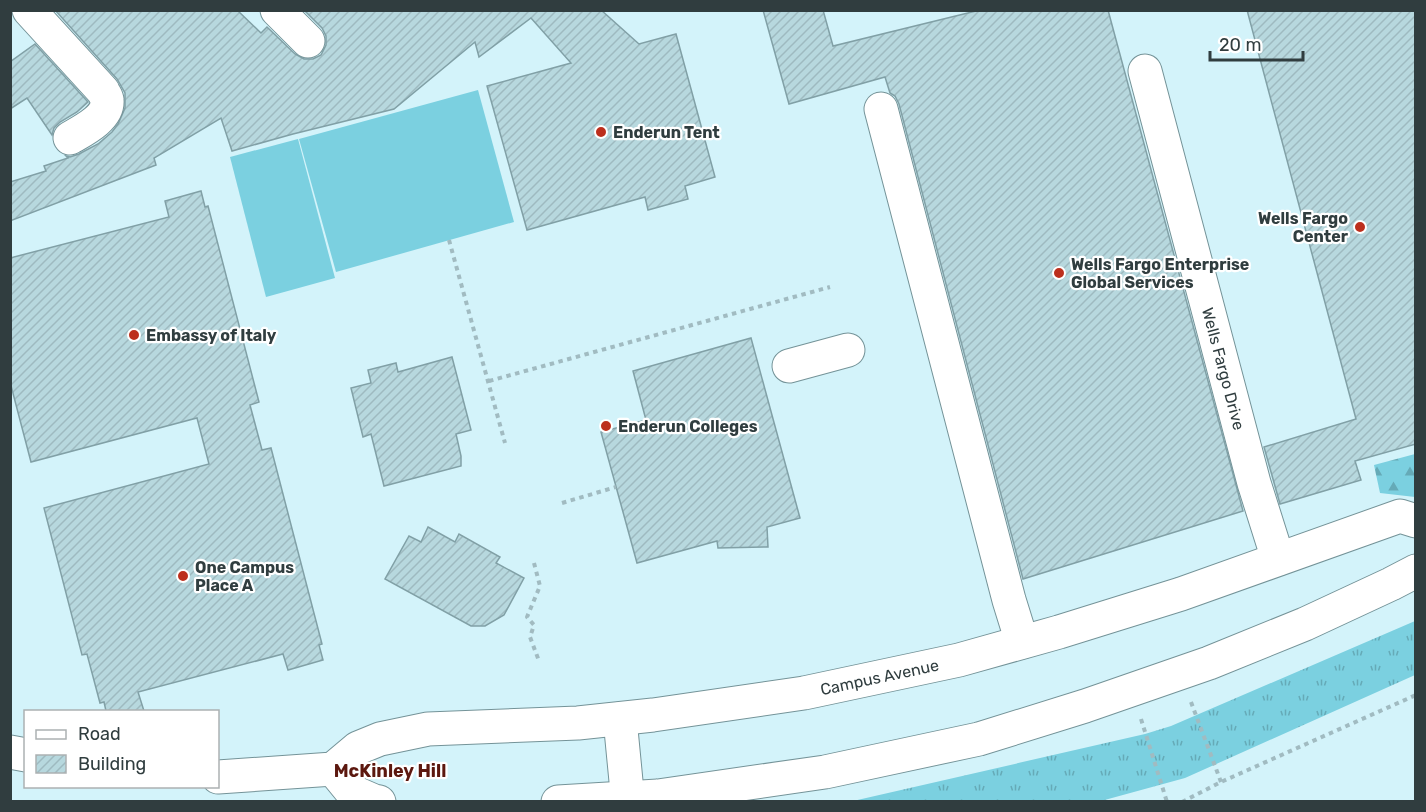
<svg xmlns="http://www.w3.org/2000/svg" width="1426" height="812" font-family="Rubik,sans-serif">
	<defs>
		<pattern id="grass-tufts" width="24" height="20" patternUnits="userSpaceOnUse" patternTransform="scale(1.5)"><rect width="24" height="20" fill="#7bd0e0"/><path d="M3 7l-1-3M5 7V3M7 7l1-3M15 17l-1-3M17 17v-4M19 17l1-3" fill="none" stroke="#65aab7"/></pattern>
		<pattern id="forest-firs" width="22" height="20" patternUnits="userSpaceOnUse" patternTransform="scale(1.5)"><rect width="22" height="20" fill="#7bd0e0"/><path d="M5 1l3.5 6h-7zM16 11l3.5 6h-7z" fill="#65aab7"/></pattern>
		<pattern id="building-hatch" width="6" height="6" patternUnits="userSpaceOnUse" patternTransform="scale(1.5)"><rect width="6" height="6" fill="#b7d8de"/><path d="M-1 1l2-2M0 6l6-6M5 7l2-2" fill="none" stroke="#9ebac0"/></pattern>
	</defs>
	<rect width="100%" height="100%" fill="#d3f3fa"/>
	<path fill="url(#grass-tufts)" d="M1415 621V675L1185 778 1101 801H853L1145 734 1171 726Z"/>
	<path fill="url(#forest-firs)" d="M1415 454V497L1380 493 1374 465Z"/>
	<g fill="#7bd0e0">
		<path d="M478 90 514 222 336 272 299 139Z"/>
		<path d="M298 139 335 278 266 297 230 157Z"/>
	</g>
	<g fill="url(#building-hatch)" stroke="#81a0a6" stroke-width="1.5">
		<path d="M55 10H237L261 33 267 27 295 54 304 59H313L321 55 326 45V36L322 28 304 10H601L639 44 676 34 715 177 685 186 688 199 648 210 645 197 527 230 487 86 571 63 531 18 479 57 475 42 394 109 293 134 232 151 221 118 154 158 156 165 10 221V182L46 171 44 166 68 158 66 156 70 157 79 154 98 144 112 132 118 124 125 108V93L117 79Z"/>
		<path d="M763 10H823L833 46 980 10H1108L1243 511 1023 579 899 104 895 96 890 93 885 77 789 104Z"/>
		<path d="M1247 10H1416V444L1355 461 1361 480 1280 504 1264 447 1356 419Z"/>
		<path d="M35 44 88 102 77 112 60 122 54 128 52 135 27 98 10 109V62Z"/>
		<path d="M201 191 205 207 208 206 259 402 250 405 262 450 271 448 322 644 319 645 323 660 288 670 283 654 138 692 144 711H106L104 702 100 703 87 654 82 655 44 508 209 464 197 418 31 462 10 382V258L169 217 165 201Z"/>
		<path d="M751 338 800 518 767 527 768 547 718 548 717 541 637 563 601 432 646 420 633 371Z"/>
		<path d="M452 357 471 430 456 434 461 456V466L384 486 371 434 363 437 351 388 371 383 368 370 396 363 398 372Z"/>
		<path d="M428 527 455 542 459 534 500 557 496 563 524 578 504 615 485 626H471L385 579 409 536 421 542Z"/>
	</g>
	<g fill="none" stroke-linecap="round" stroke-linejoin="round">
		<defs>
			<g id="minor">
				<path d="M29 10 103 91C104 94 107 97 107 100 109 118 82 131 70 138"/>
				<path d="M277 10 308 41"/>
				<path id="s1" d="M1145 71 1254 483 1278 559"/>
				<path d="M881 109 1009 600 1022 642"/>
				<path d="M789 366 848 350"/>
				<path d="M620 719 628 802"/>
				<path d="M10 752 26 755"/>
				<path d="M333 769 351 791 374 801 379 802"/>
				<path id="s2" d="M218 777 333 769 358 748 380 739 428 729 578 723 653 715 804 693 959 660 1059 632 1181 594 1400 516 1416 521"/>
				<path d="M558 802 658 796 825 772 979 739 1085 706 1209 663 1305 624 1391 584 1416 571"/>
			</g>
		</defs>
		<use href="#minor" stroke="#749398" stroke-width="35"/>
		<g stroke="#a1bbc1" stroke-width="4" stroke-dasharray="4.5 4.5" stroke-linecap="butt">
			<path d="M449 240 505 443"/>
			<path d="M489 381 830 287"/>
			<path d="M562 503 616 487"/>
			<path d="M534 563 540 586 527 617 534 625 530 637 539 661"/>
			<path d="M1191 702 1221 782"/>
			<path d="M1141 719 1167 802"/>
			<path d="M1182 802 1221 782 1416 695"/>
		</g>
		<use href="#minor" stroke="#fff" stroke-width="33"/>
	</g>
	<g fill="#bc2f1d" stroke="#fff" stroke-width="2">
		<circle cx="601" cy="132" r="6"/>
		<circle cx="1360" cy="227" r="6"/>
		<circle cx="1059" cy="273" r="6"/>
		<circle cx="134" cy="335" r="6"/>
		<circle cx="606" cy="426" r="6"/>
		<circle cx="183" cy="576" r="6"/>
	</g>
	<g text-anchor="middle" stroke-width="4.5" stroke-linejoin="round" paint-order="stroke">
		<g font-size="16" font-weight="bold" fill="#303d3f" stroke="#fff" text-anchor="start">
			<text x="613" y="138">Enderun Tent</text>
			<text x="1348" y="224" text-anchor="end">Wells Fargo<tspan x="1348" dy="18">Center</tspan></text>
			<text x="1071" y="270">Wells Fargo Enterprise<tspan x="1071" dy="18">Global Services</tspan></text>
			<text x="146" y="341">Embassy of Italy</text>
			<text x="618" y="432">Enderun Colleges</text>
			<text x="195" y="573">One Campus<tspan x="195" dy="18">Place A</tspan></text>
		</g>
		<g font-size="16" fill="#303d3f" stroke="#fff">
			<text dy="6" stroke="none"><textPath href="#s1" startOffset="308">Wells Fargo Drive</textPath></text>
			<text dy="6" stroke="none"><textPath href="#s2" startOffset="676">Campus Avenue</textPath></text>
		</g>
		<g font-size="18" font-weight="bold" fill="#5c180f" stroke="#fff">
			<text x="390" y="777">McKinley Hill</text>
		</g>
	</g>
	<rect width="1426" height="812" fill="none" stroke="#303d3f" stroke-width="24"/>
	<rect x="24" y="710" width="195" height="78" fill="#ffffff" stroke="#acb1b2" stroke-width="1.5"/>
	<rect x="36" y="730" width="30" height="9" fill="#ffffff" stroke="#acb1b2" stroke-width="1.5"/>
	<text x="78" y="740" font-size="18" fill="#303d3f">Road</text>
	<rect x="36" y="755" width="30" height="18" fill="url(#building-hatch)" stroke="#acb1b2" stroke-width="1.5"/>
	<text x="78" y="770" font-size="18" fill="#303d3f">Building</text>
	<path d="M1210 51v9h93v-9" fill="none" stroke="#303d3f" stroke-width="3"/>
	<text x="1219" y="51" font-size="18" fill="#303d3f" stroke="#ffffff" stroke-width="4.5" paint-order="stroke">20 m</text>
</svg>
